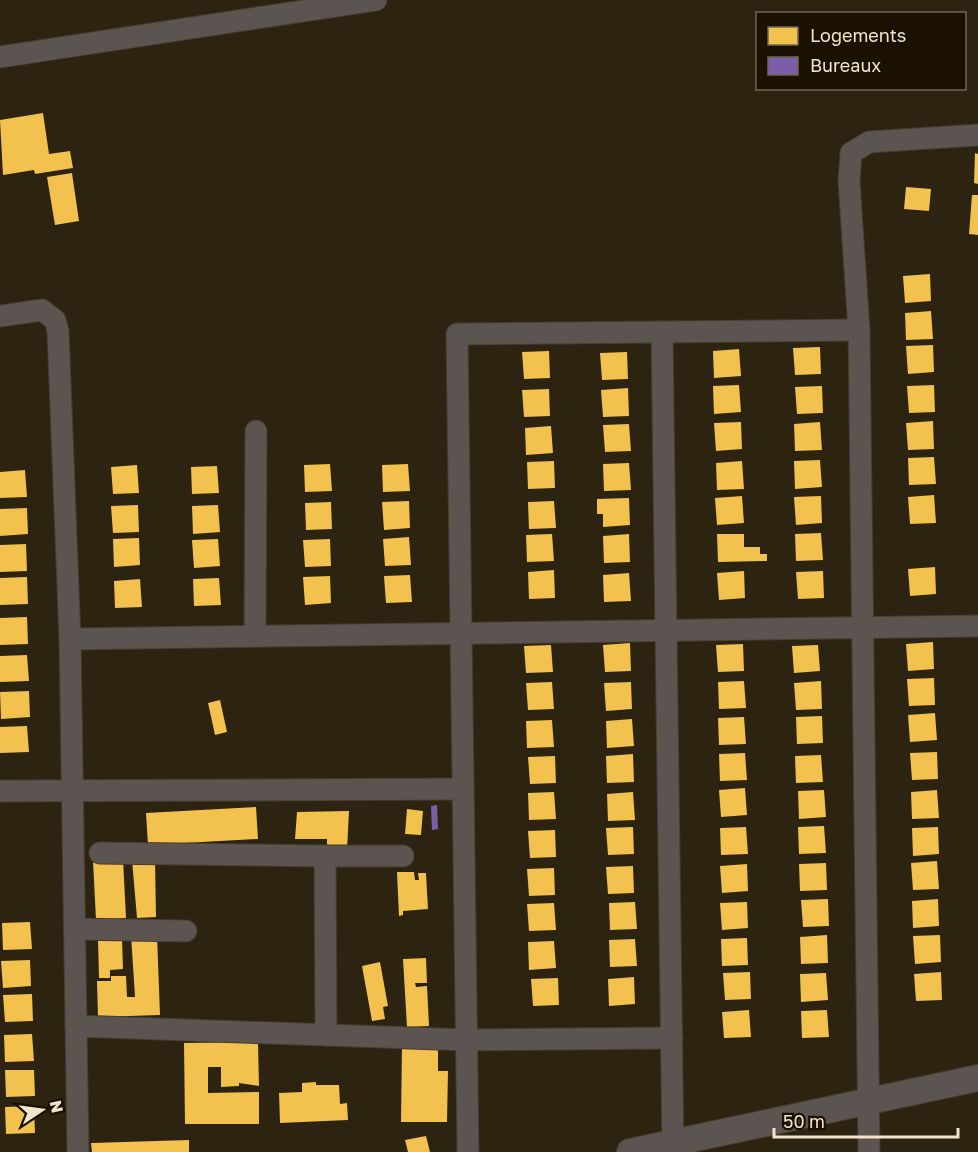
<svg xmlns="http://www.w3.org/2000/svg" width="978" height="1152" font-family="'Golos Text',sans-serif">
	<rect width="100%" height="100%" fill="#2c2310"/>
	<g fill="#f2c14e">
		<path d="M43 113 49 154 70 151 73 168 35 174 34 170 3 175 0 120Z"/>
		<path d="M975 153 978 154V184L974 183Z"/>
		<path d="M72 173 79 221 55 225 47 177Z"/>
		<path d="M906 187 931 189 929 211 904 209Z"/>
		<path d="M972 195H978V235L969 234Z"/>
		<path d="M930 274 931 301 905 303 903 276Z"/>
		<path d="M931 311 933 339 906 340 905 313Z"/>
		<path d="M933 345 934 372 908 374 906 346Z"/>
		<path d="M820 347 821 374 795 375 793 348Z"/>
		<path d="M739 349 741 376 714 378 713 351Z"/>
		<path d="M549 351 550 378 524 379 522 352Z"/>
		<path d="M627 352 628 379 602 380 600 353Z"/>
		<path d="M739 385 741 412 714 414 713 386Z"/>
		<path d="M934 385 935 412 909 413 907 386Z"/>
		<path d="M822 386 823 413 797 414 795 387Z"/>
		<path d="M628 388 629 416 603 417 601 390Z"/>
		<path d="M549 389 550 416 524 417 522 390Z"/>
		<path d="M933 421 934 449 908 450 906 423Z"/>
		<path d="M741 422 742 449 716 451 714 423Z"/>
		<path d="M820 422 822 450 795 451 794 424Z"/>
		<path d="M629 424 631 451 605 452 603 425Z"/>
		<path d="M551 426 553 453 526 455 525 428Z"/>
		<path d="M934 457 936 484 909 485 908 458Z"/>
		<path d="M820 460 822 487 795 489 794 461Z"/>
		<path d="M554 461 555 488 528 489 527 462Z"/>
		<path d="M742 461 744 489 717 490 716 463Z"/>
		<path d="M629 463 631 490 604 491 603 464Z"/>
		<path d="M330 464 332 491 305 492 304 465Z"/>
		<path d="M408 464 410 491 383 492 382 465Z"/>
		<path d="M137 465 139 493 113 494 111 467Z"/>
		<path d="M217 466 219 493 192 494 191 467Z"/>
		<path d="M25 470 27 497 0 498V472Z"/>
		<path d="M934 495 936 523 910 524 908 497Z"/>
		<path d="M742 496 744 523 717 525 715 498Z"/>
		<path d="M821 496 822 523 796 525 794 497Z"/>
		<path d="M629 498 630 525 603 527V514H597V499Z"/>
		<path d="M409 501 410 528 384 530 382 502Z"/>
		<path d="M554 501 556 528 529 529 528 502Z"/>
		<path d="M331 502 332 529 306 530 305 503Z"/>
		<path d="M138 505 139 532 113 533 111 506Z"/>
		<path d="M218 505 220 532 193 534 192 506Z"/>
		<path d="M27 508 28 534 0 536V509Z"/>
		<path d="M821 533 823 560 796 561 795 534Z"/>
		<path d="M552 534 554 561 527 562 526 535Z"/>
		<path d="M629 534 630 562 604 563 603 536Z"/>
		<path d="M717 534H744V547H760V554H767V561L718 562Z"/>
		<path d="M409 537 411 565 385 566 383 539Z"/>
		<path d="M139 538 140 565 114 567 113 539Z"/>
		<path d="M218 539 220 566 194 568 192 540Z"/>
		<path d="M330 539 331 566 305 567 303 540Z"/>
		<path d="M26 544 27 571 0 572V545Z"/>
		<path d="M935 567 936 594 910 596 908 569Z"/>
		<path d="M554 570 555 598 529 599 528 572Z"/>
		<path d="M744 571 745 598 719 600 717 573Z"/>
		<path d="M823 571 824 598 798 599 796 572Z"/>
		<path d="M629 573 631 601 604 602 603 575Z"/>
		<path d="M410 575 412 602 386 603 384 576Z"/>
		<path d="M330 576 331 603 305 605 303 577Z"/>
		<path d="M27 577 28 604 0 605V578Z"/>
		<path d="M219 578 221 605 194 606 193 579Z"/>
		<path d="M140 579 142 607 115 608 114 581Z"/>
		<path d="M27 617 28 644 0 645V618Z"/>
		<path d="M933 642 934 669 908 671 906 644Z"/>
		<path d="M630 643 631 671 605 672 603 645Z"/>
		<path d="M743 644 744 671 718 672 716 645Z"/>
		<path d="M551 645 553 672 526 673 524 646Z"/>
		<path d="M818 645 820 671 794 673 792 646Z"/>
		<path d="M27 655 29 681 0 682V656Z"/>
		<path d="M934 678 935 705 909 706 907 679Z"/>
		<path d="M744 681 746 708 719 709 718 682Z"/>
		<path d="M821 681 822 709 796 710 794 683Z"/>
		<path d="M552 682 554 709 528 710 526 683Z"/>
		<path d="M631 682 632 709 606 711 604 683Z"/>
		<path d="M29 691 30 717 1 719 0 692Z"/>
		<path d="M220 700 227 732 215 735 208 703Z"/>
		<path d="M935 713 937 740 910 742 908 715Z"/>
		<path d="M822 716 823 743 797 744 796 717Z"/>
		<path d="M744 717 746 744 719 745 718 718Z"/>
		<path d="M632 719 634 746 607 748 606 721Z"/>
		<path d="M552 720 554 747 527 748 526 721Z"/>
		<path d="M27 726 29 752 0 753V727Z"/>
		<path d="M937 752 938 779 912 780 910 753Z"/>
		<path d="M745 753 747 780 720 781 719 754Z"/>
		<path d="M633 754 634 782 607 783 606 756Z"/>
		<path d="M821 755 823 782 796 783 795 756Z"/>
		<path d="M555 756 556 783 530 784 528 757Z"/>
		<path d="M745 788 747 815 721 817 719 790Z"/>
		<path d="M824 790 826 817 799 819 798 791Z"/>
		<path d="M937 790 939 818 912 819 911 792Z"/>
		<path d="M554 792 556 819 529 820 528 793Z"/>
		<path d="M633 792 635 820 608 821 607 794Z"/>
		<path d="M256 807 258 839 148 845 146 813Z"/>
		<path d="M407 809 423 811 421 835 405 834Z"/>
		<path d="M349 811 347 850H327V839H295L297 812Z"/>
		<path d="M824 826 826 853 799 854 798 827Z"/>
		<path d="M633 827 634 854 608 855 606 828Z"/>
		<path d="M746 827 748 854 721 855 720 828Z"/>
		<path d="M938 827 939 854 913 856 912 828Z"/>
		<path d="M555 830 556 857 530 858 528 831Z"/>
		<path d="M123 859 126 918 96 920 93 861Z"/>
		<path d="M155 859 156 917 137 918 132 860Z"/>
		<path d="M937 861 939 889 913 890 911 863Z"/>
		<path d="M826 863 827 890 800 891 799 864Z"/>
		<path d="M747 864 748 891 722 893 720 866Z"/>
		<path d="M633 866 634 893 608 894 606 867Z"/>
		<path d="M554 868 555 895 529 896 527 869Z"/>
		<path d="M397 872H414L415 880H419L418 873H426L428 909 403 911V915L399 916Z"/>
		<path d="M828 899 829 926 803 927 801 900Z"/>
		<path d="M938 899 939 926 913 928 912 901Z"/>
		<path d="M635 902 637 929 610 930 609 903Z"/>
		<path d="M747 902 748 928 722 930 720 903Z"/>
		<path d="M554 903 556 930 529 931 527 904Z"/>
		<path d="M30 922 32 949 3 950 2 923Z"/>
		<path d="M131 935H157L160 1015 98 1017 97 981H111V976H126L127 997H135Z"/>
		<path d="M827 935 828 963 801 964 800 937Z"/>
		<path d="M940 935 941 962 915 964 913 936Z"/>
		<path d="M122 938 123 969 110 970V978H99L98 939Z"/>
		<path d="M747 938 748 965 722 966 721 939Z"/>
		<path d="M635 939 637 966 610 967 609 940Z"/>
		<path d="M554 941 556 968 529 970 528 942Z"/>
		<path d="M426 958 427 983H415L416 987 427 986 429 1026 407 1027 403 959Z"/>
		<path d="M30 960 31 986 3 988 1 961Z"/>
		<path d="M380 962 388 1006 383 1007 385 1019 372 1021 362 966Z"/>
		<path d="M750 972 751 999 725 1000 723 973Z"/>
		<path d="M941 972 942 1000 916 1001 914 974Z"/>
		<path d="M826 973 828 1000 801 1002 800 974Z"/>
		<path d="M634 977 635 1004 609 1006 608 979Z"/>
		<path d="M558 978 559 1005 533 1006 531 979Z"/>
		<path d="M32 994 33 1021 5 1022 3 995Z"/>
		<path d="M749 1010 751 1037 724 1038 722 1012Z"/>
		<path d="M827 1010 829 1037 802 1038 801 1011Z"/>
		<path d="M32 1034 34 1061 5 1062 4 1035Z"/>
		<path d="M258 1042 259 1086 239 1083V1086L221 1087V1067H208V1093L259 1092V1124H185L184 1043Z"/>
		<path d="M402 1044H438V1071H448L447 1122H401Z"/>
		<path d="M5 1070H34L35 1096 6 1097Z"/>
		<path d="M316 1082V1085H339L340 1104 347 1103 348 1120 280 1123 279 1093 302 1092V1083Z"/>
		<path d="M34 1106 35 1133 6 1134 5 1107Z"/>
		<path d="M426 1136 430 1152H408L405 1140Z"/>
		<path d="M189 1140V1152H92L91 1143Z"/>
	</g>
	<path fill="#7b5ea7" d="M437 805 438 829 432 830 431 806Z"/>
	<g fill="none" stroke-linecap="round" stroke-linejoin="round">
		<defs>
			<g id="minor">
				<path d="M0 57 376 0"/>
				<path d="M0 316 42 310 55 320 58 331 70 639 78 1152"/>
				<path d="M662 332 673 1152"/>
				<path d="M255 636 256 431"/>
				<path d="M70 639 978 626"/>
				<path d="M0 791 463 789"/>
				<path d="M100 853 325 856 326 1035"/>
				<path d="M325 856H403"/>
				<path d="M75 929 186 931"/>
				<path d="M76 1026 467 1040 672 1038"/>
				<path d="M468 1152 457 334 859 330"/>
				<path d="M869 1152 859 330 849 181 851 153 869 142 978 135"/>
			</g>
			<path id="tertiary" d="M630 1152 978 1078"/>
		</defs>
		<use href="#minor" stroke="#453d2d" stroke-width="23"/>
		<use href="#tertiary" stroke="#453d2d" stroke-width="28"/>
		<use href="#minor" stroke="#5c5451" stroke-width="21"/>
		<use href="#tertiary" stroke="#5c5451" stroke-width="26"/>
	</g>
	<rect x="756" y="12" width="210" height="78" fill="#1b1102" stroke="#716553" stroke-width="1.5"/>
	<rect x="768" y="27" width="30" height="18" fill="#f2c14e" stroke="#716553" stroke-width="1.5"/>
	<text x="810" y="42" font-size="18" fill="#f3e4cd">Logements</text>
	<rect x="768" y="57" width="30" height="18" fill="#7b5ea7" stroke="#716553" stroke-width="1.5"/>
	<text x="810" y="72" font-size="18" fill="#f3e4cd">Bureaux</text>
	<g transform="translate(42 1110) rotate(77)" stroke="#1b1102" stroke-width="4.5" paint-order="stroke">
	<path d="M0-4.5L10 22L0 15L-10 22Z" fill="#f3e4cd"/>
	<text y="-9" font-size="16" font-weight="bold" text-anchor="middle" fill="#f3e4cd">N</text>
	</g>
	<path d="M774 1128v9h184v-9" fill="none" stroke="#f3e4cd" stroke-width="3"/>
	<text x="783" y="1128" font-size="18" fill="#f3e4cd" stroke="#1b1102" stroke-width="4.5" paint-order="stroke">50 m</text>
</svg>
